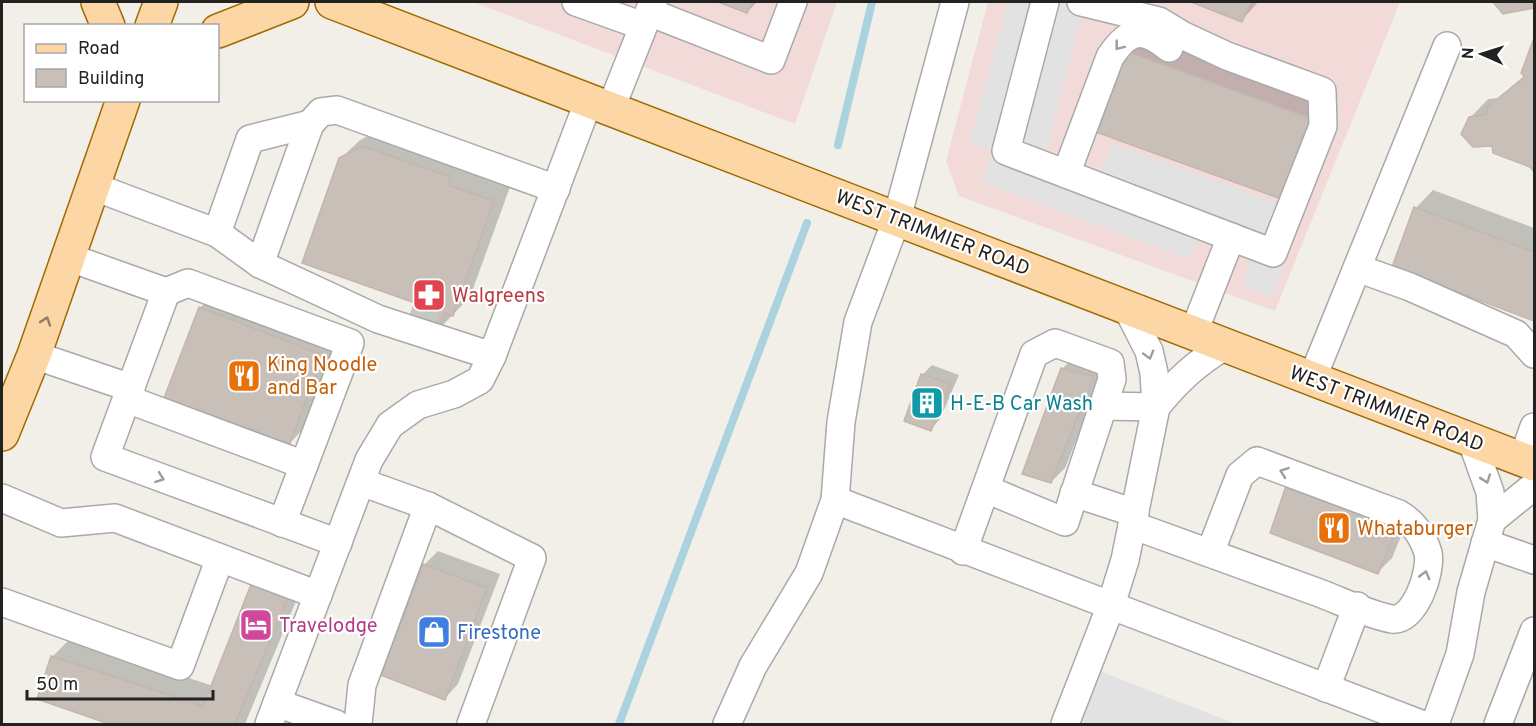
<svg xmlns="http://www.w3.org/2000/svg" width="1536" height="726" font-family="Overpass,sans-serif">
	<rect width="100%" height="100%" fill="#f2efe9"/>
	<g fill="#f2dad9">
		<path d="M473 2H837L795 124Z"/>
		<path d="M988 2H1400L1275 311 959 196 946 161Z"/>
	</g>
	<g fill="#e2e2e2">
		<path d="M1008 2H1085L1046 151 1101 170 1114 144 1304 213 1272 298 1243 286 1251 260 1200 240 1188 259 982 182 992 150 969 143Z"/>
		<path d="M1097 670 1236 724H1077Z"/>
	</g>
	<g fill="#0003">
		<path d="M722 2H757L747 12Z"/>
		<path d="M1195 2H1258L1242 20Z"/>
		<path d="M1494 2H1534V7L1503 12Z"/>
		<path d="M1145 34 1327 100 1298 179 1127 52Z"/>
		<path d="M1534 42V170L1493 144 1470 118 1488 99 1498 98 1525 75 1522 72Z"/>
		<path d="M381 128 511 184 470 297 438 330 417 302 340 159 359 141Z"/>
		<path d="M1433 190 1534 228 1533 319 1416 208Z"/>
		<path d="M218 290 340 337 306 426 289 444 200 308Z"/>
		<path d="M1076 355 1107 363 1065 468 1051 482 1062 369Z"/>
		<path d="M932 365 959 375 940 419 931 429 922 375Z"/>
		<path d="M1289 481 1412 510 1392 558 1378 572Z"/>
		<path d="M438 551 500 574 458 684 445 698 424 565Z"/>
		<path d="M306 577 245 724H114L39 698 52 657 70 639 213 686 253 583Z"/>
	</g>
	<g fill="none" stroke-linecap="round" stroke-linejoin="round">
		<g stroke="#aad3df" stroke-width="8">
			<path d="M838 145 872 2"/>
			<path d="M619 724 807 223"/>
		</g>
	</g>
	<g fill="#c7bfb8" stroke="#c4b6ab" stroke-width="1.5">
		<path d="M718 2H752L747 13Z"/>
		<path d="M1191 2H1251L1242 22Z"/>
		<path d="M1493 2H1534V8L1503 14Z"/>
		<path d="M1534 38V172L1530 167 1493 153 1492 146 1473 147 1461 134 1469 117 1487 114V107L1525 77 1521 73Z"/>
		<path d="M1126 51 1310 118 1281 199 1096 132Z"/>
		<path d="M362 146 451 177 448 185 494 201 453 316 445 314 438 332 408 321 415 303 302 263 339 158Z"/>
		<path d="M1414 207 1534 252V321L1392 267Z"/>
		<path d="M199 307 323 355 289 446 164 398Z"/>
		<path d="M1061 368 1094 376 1051 483 1022 474Z"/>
		<path d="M921 374 950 384 931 431 904 421Z"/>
		<path d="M1288 480 1399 523 1378 574 1270 533Z"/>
		<path d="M423 564 487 588 445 700 381 675Z"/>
		<path d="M252 582 289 595 235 724H109L37 699 51 656 203 706Z"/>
	</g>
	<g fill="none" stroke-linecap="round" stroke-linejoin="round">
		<path stroke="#c8c6c1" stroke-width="27" stroke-dasharray="27 14" stroke-linecap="butt" d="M411 312 442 322"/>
		<defs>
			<g id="minor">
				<path d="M576 2 643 26"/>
				<path d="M1045 2 1006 151 1273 253 1323 126 1322 91 1227 56 1182 35 1159 21 1081 2"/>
				<path d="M649 12 771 60 793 2"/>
				<path d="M611 108 653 2"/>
				<path d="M1066 174 1110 57C1129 28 1143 27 1169 48"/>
				<path d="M92 186 217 233 260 264 378 319 492 356"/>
				<path d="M217 233 250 139 310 124"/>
				<path d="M68 257 166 292 188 283 350 343 282 523"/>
				<path d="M260 264 310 124 321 112 337 110 556 189"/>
				<path d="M1357 268 1410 287 1516 334 1534 354"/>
				<path d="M166 292 105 457 338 543"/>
				<path d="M1193 334 1231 237"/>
				<path d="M34 355 131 388"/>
				<path d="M1312 379 1447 46"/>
				<path d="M127 399 304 465"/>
				<path d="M1103 406 1156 407"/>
				<path d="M1156 407C1177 381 1196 363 1225 346"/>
				<path d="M1523 459 1534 427"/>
				<path d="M361 482 428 506 532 558 471 724"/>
				<path d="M1074 493 1135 513"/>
				<path d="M2 498 61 523 115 518 318 595"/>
				<path d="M835 500 1421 724"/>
				<path d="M1492 520 1534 486"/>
				<path d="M1132 525C1193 547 1254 569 1314 591 1337 599 1368 615 1392 619 1415 622 1432 571 1428 553 1423 536 1414 523 1399 514L1257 461 1240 475 1210 553"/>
				<path d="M1485 543 1534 560"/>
				<path d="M963 551 1034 354 1055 343 1110 363 1112 379 1065 522 986 489"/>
				<path d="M2 602 180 666 220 558"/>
				<path d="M1326 688 1357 606"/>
				<path d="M277 703 336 724"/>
				<path d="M269 724 369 460 390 425 418 405 454 394 480 380 492 356 589 100"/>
				<path d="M358 724 362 685 428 506"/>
				<path d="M727 724 753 666 809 573 835 500 841 422 858 322 897 218 955 2"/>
				<path d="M1065 724 1110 608 1125 560 1156 407 1154 373 1149 351 1127 308"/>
				<path d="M1435 724 1460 654 1471 592 1492 520 1490 492 1471 439"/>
				<path d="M1498 724 1534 631"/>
			</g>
			<g id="major">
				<path d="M98 2 108 26"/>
				<path d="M332 2 1534 464"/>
				<path d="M152 26 161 2"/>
				<path d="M218 31 292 2"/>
				<path d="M2 434 34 355 123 100"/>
			</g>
		</defs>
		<use href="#minor" stroke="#a9a9a9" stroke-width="30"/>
		<use href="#major" stroke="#a06b00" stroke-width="36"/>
		<use href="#minor" stroke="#fff" stroke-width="27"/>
		<use href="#major" stroke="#fcd6a4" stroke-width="33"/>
	</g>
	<defs><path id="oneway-chevron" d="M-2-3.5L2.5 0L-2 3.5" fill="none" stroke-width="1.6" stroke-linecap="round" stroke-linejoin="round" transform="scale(1.5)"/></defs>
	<g stroke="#9c9c9c">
		<use href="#oneway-chevron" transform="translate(1119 46) rotate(128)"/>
		<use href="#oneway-chevron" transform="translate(1149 355) rotate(74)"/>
		<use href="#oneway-chevron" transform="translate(1284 472) rotate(-160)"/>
		<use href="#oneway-chevron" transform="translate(160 478) rotate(20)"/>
		<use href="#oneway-chevron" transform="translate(1486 479) rotate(71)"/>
		<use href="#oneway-chevron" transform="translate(1425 575) rotate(-75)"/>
	</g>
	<use stroke="#8f7c63" href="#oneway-chevron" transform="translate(46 321) rotate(-71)"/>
	<defs>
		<symbol id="pharmacy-square" viewBox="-11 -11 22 22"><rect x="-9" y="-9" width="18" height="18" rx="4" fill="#e0444e" stroke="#fff"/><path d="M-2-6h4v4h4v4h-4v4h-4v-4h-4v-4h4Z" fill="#fff"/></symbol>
		<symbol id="restaurant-square" viewBox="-11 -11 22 22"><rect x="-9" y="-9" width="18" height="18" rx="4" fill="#e8710a" stroke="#fff"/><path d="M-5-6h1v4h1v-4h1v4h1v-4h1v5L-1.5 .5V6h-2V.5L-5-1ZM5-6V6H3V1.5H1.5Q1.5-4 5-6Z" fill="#fff"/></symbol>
		<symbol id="building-square" viewBox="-11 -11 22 22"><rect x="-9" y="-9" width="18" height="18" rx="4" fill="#0f9aa8" stroke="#fff"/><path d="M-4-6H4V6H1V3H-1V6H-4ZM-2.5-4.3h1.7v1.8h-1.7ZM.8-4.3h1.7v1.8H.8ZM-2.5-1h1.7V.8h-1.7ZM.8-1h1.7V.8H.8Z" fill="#fff"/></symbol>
		<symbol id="hotel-square" viewBox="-11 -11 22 22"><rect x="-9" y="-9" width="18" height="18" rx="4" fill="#d1479c" stroke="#fff"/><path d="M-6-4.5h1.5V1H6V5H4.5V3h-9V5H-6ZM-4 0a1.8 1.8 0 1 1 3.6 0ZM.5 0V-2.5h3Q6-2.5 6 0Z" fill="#fff"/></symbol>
		<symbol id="shop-square" viewBox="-11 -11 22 22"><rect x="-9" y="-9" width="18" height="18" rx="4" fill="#3f7fe0" stroke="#fff"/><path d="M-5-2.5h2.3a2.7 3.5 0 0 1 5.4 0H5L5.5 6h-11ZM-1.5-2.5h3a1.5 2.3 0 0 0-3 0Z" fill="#fff"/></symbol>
	</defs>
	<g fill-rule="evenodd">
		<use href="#pharmacy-square" x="410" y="276" width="38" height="38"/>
		<use href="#restaurant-square" x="225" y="357" width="38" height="38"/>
		<use href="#building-square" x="908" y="384" width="38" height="38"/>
		<use href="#restaurant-square" x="1315" y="509" width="38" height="38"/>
		<use href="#hotel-square" x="237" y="606" width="38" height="38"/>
		<use href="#shop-square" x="415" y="613" width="38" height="38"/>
	</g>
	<g text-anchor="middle" stroke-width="4.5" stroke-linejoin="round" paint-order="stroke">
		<g font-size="20" fill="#222" stroke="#fff">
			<text transform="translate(933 232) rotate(21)" y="7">WEST TRIMMIER ROAD</text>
			<text transform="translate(1387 408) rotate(21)" y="7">WEST TRIMMIER ROAD</text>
		</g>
		<g font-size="20" fill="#be3a42" stroke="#fff" text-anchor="start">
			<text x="452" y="302">Walgreens</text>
		</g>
		<g font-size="20" fill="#c56008" stroke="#fff" text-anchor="start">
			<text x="267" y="371">King Noodle<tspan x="267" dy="23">and Bar</tspan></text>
			<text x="1357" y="535">Whataburger</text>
		</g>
		<g font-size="20" fill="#0d838f" stroke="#fff" text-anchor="start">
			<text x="950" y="410">H-E-B Car Wash</text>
		</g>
		<g font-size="20" fill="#b23c85" stroke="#fff" text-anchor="start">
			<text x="279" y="632">Travelodge</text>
		</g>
		<g font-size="20" fill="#366cbe" stroke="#fff" text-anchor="start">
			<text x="457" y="639">Firestone</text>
		</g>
	</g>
	<rect width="1536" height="726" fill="none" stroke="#222222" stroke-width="6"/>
	<rect x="24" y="24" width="195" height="78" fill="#ffffff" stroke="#a7a7a7" stroke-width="1.5"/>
	<rect x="36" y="44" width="30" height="9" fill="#fcd6a4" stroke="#a7a7a7" stroke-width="1.5"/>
	<text x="78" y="54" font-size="18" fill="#222222">Road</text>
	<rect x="36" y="69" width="30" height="18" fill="#c7bfb8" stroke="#a7a7a7" stroke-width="1.5"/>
	<text x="78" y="84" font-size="18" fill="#222222">Building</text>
	<g transform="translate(1482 54) rotate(273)" stroke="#ffffff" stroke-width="4.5" paint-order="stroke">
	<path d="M0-4.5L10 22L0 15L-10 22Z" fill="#222222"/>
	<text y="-9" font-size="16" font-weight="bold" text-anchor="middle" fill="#222222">N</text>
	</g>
	<path d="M27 690v9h186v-9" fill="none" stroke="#222222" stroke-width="3"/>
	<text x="36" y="690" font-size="18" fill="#222222" stroke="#ffffff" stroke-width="4.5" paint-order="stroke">50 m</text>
</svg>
